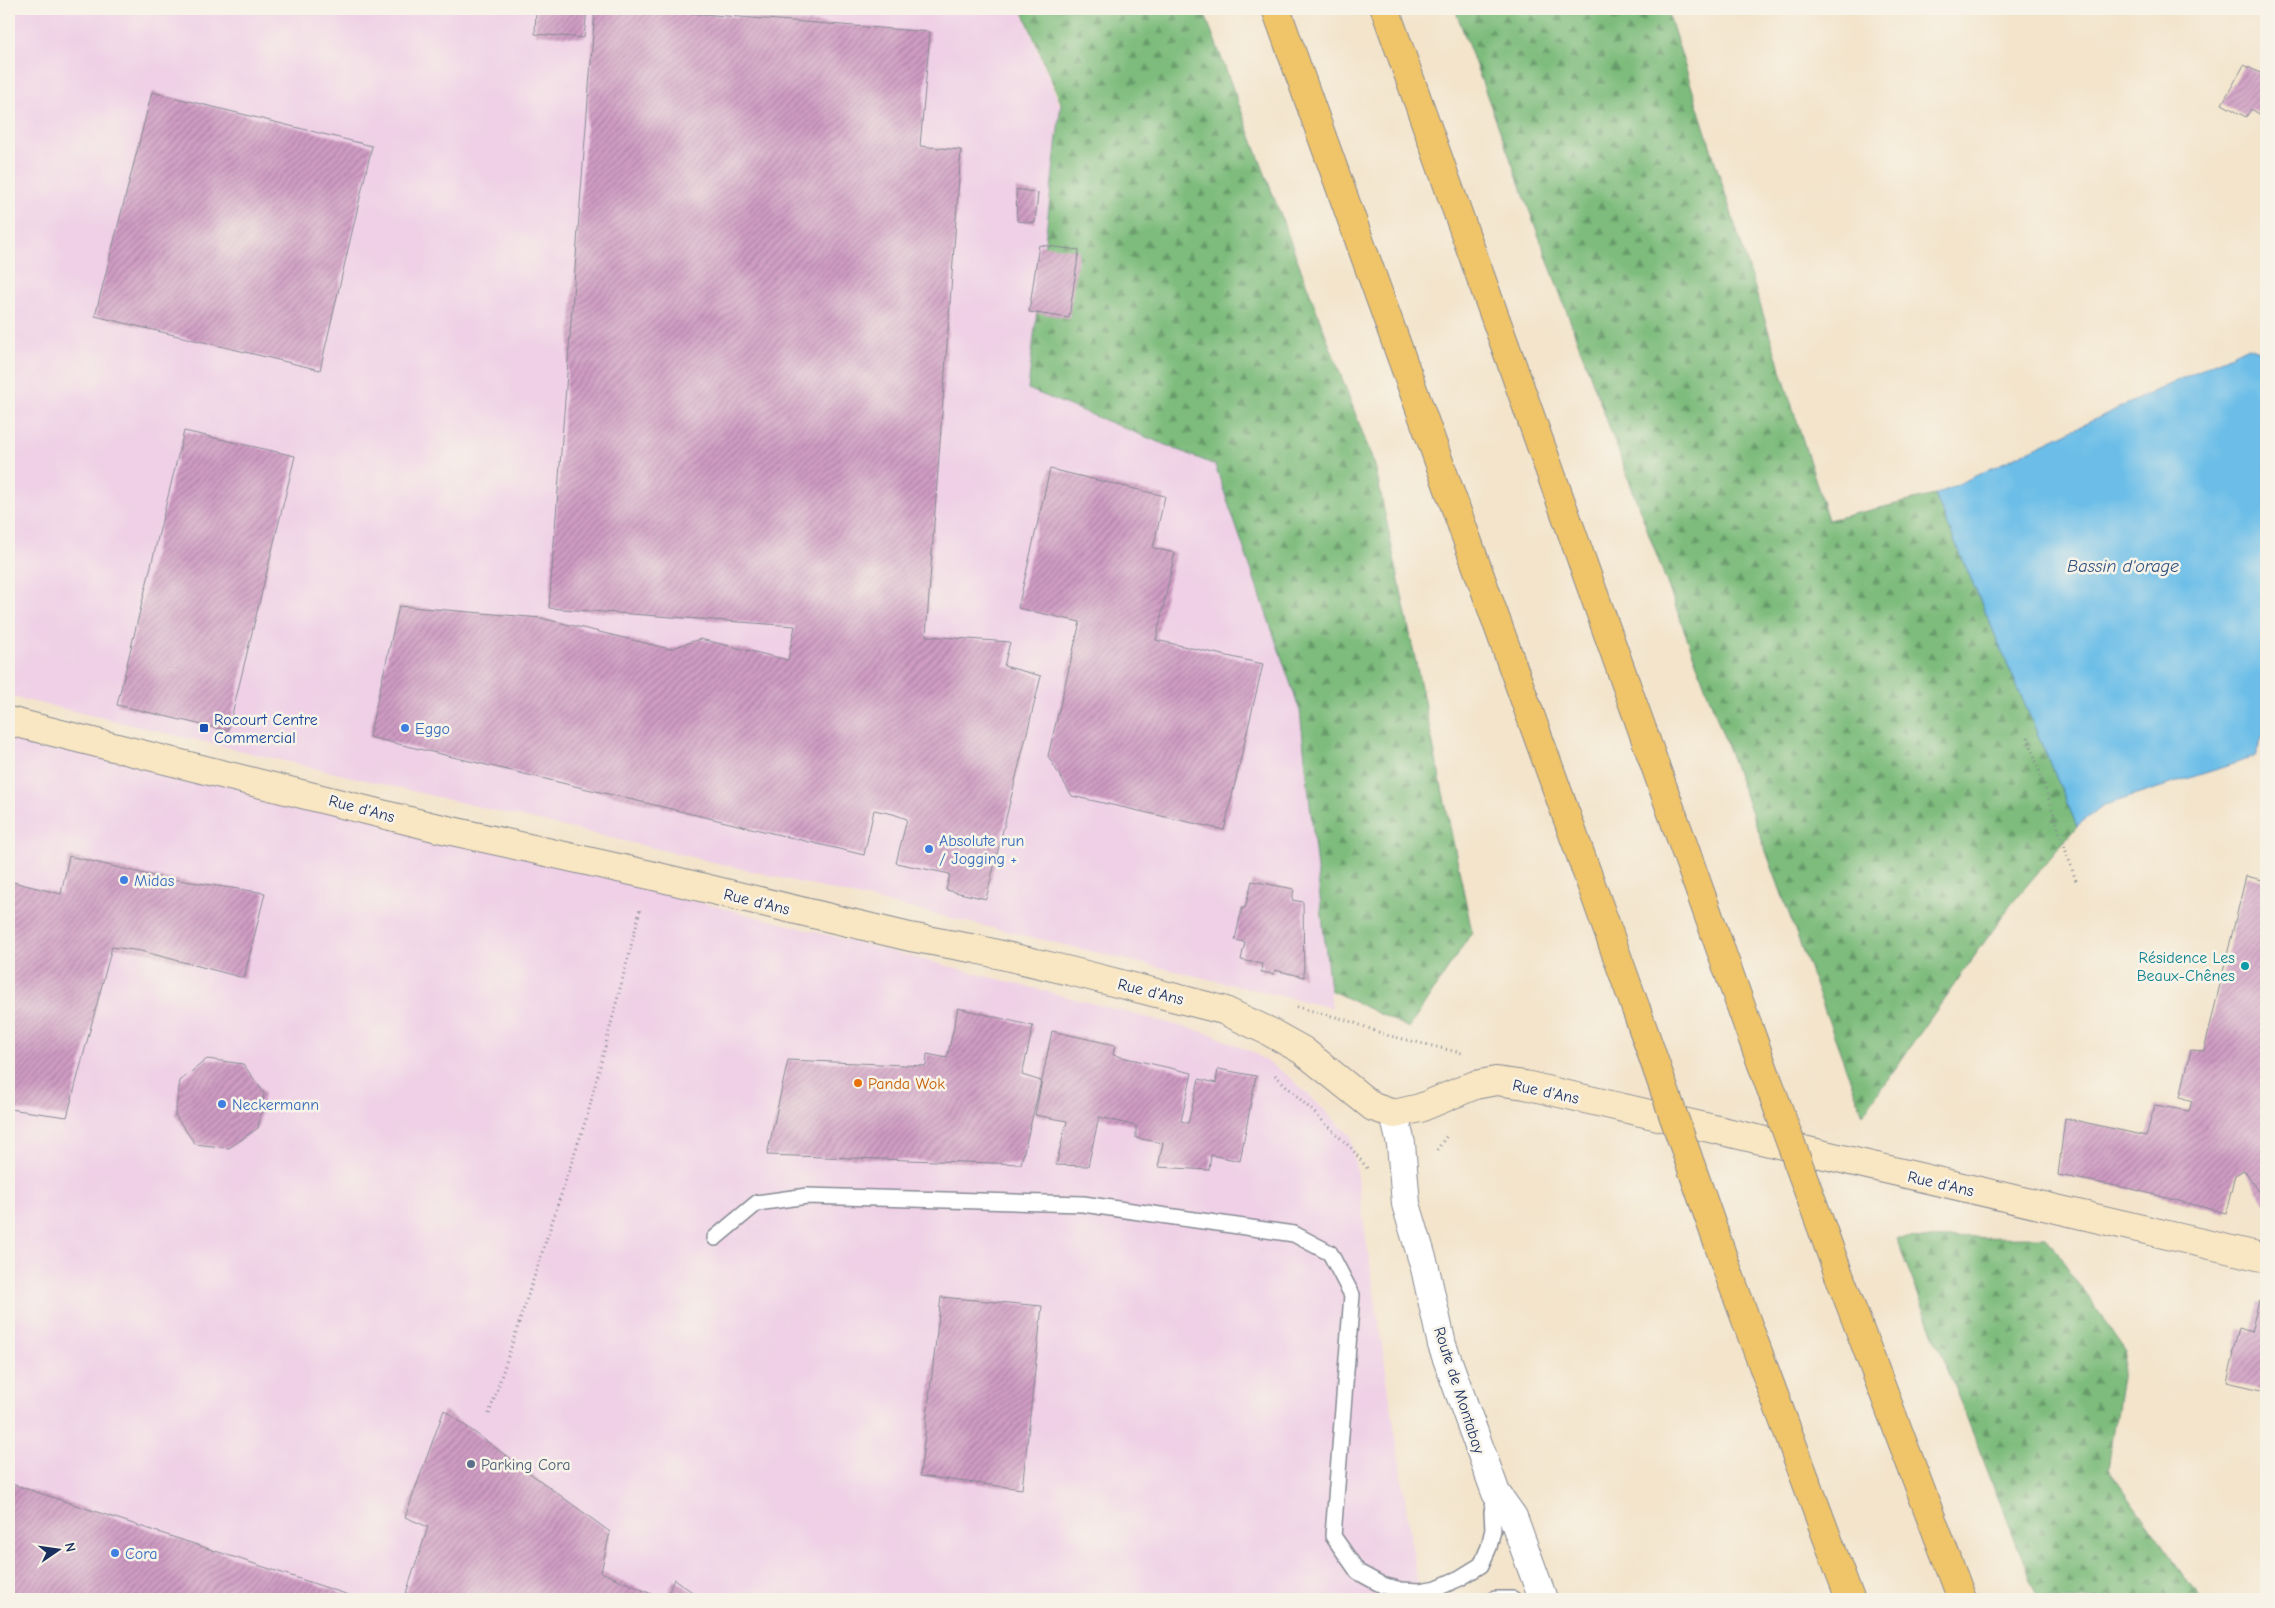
<svg xmlns="http://www.w3.org/2000/svg" width="2275" height="1608" font-family="'Comic Neue',sans-serif">
	<defs>
		<pattern id="forest-firs" width="22" height="20" patternUnits="userSpaceOnUse" patternTransform="scale(1.25)"><rect width="22" height="20" fill="#7dbc7c"/><path d="M5 1l3.5 6h-7zM16 11l3.5 6h-7z" fill="#669969"/></pattern>
		<pattern id="building-hatch" width="6" height="6" patternUnits="userSpaceOnUse" patternTransform="scale(1.25)"><rect width="6" height="6" fill="#d09cc3"/><path d="M-1 1l2-2M0 6l6-6M5 7l2-2" fill="none" stroke="#a880a2"/></pattern>
	</defs>
	<rect width="100%" height="100%" fill="#f7f3e8"/>
	<filter id="ink" filterUnits="userSpaceOnUse"><feTurbulence type="fractalNoise" baseFrequency=".02" numOctaves="2"/><feDisplacementMap in="SourceGraphic" scale="10" xChannelSelector="R" yChannelSelector="G"/><feConvolveMatrix kernelMatrix="1 2 1 2 8 2 1 2 1" color-interpolation-filters="sRGB"/></filter>
	<filter id="wash" filterUnits="userSpaceOnUse"><feTurbulence type="fractalNoise" baseFrequency=".0096" numOctaves="4" result="noise"/><feDisplacementMap in="SourceGraphic" scale="20" xChannelSelector="R" yChannelSelector="G"/><feGaussianBlur stdDeviation="1.12" result="paint"/><feColorMatrix in="noise" values="0 0 0 0 0 0 0 0 0 0 0 0 0 0 0 0 0 1.4 0 .05"/><feComposite in="paint" operator="in"/></filter>
	<g filter="url(#wash)">
		<rect width="100%" height="100%" fill="#f3e4cb"/>
		<g fill="#efd0e6">
			<path d="M9 9H1021L1061 108 1028 389 1215 465 1300 711 1332 1008 9 696Z"/>
			<path d="M9 724 1211 1034 1254 1053 1290 1077 1351 1136 1420 1599H9Z"/>
		</g>
		<g fill="url(#forest-firs)" stroke="#4c766d">
			<path d="M1022 9H1203L1375 466 1472 932 1409 1028 1330 990 1300 711 1215 465 1028 389 1061 103Z"/>
			<path d="M1455 9H1667L1828 520 1935 495 2077 826 2012 903 1863 1114Z"/>
			<path d="M2046 1237 2126 1351 2108 1469 2201 1599H2038L1896 1238Z"/>
		</g>
		<path fill="#6cbee8" stroke="#4476a3" d="M2248 347 2266 354V727L2255 757 2102 806 2077 826 1935 495Z"/>
		<g id="blocks">
			<g fill="url(#building-hatch)">
				<path d="M536 9H587L584 38 535 34Z"/>
				<path d="M595 9H651V10L930 32 920 146 961 150 926 636 1010 642 1004 666 1041 676 986 899 946 890 950 874 896 863 907 819 893 814 874 810 864 855 369 737 399 606 541 618 670 649 700 639 788 660 795 626 549 608Z"/>
				<path d="M2266 62V118L2251 109 2246 117 2222 104 2244 65 2260 73Z"/>
				<path d="M152 92 372 146 320 370 95 316Z"/>
				<path d="M1016 189 1038 193 1035 223 1017 221Z"/>
				<path d="M1039 245 1079 250 1069 318 1029 312Z"/>
				<path d="M184 431 295 456 228 731 117 705Z"/>
				<path d="M1050 469 1165 496 1153 548 1175 553 1156 640 1263 664 1224 830 1072 796 1048 756 1080 622 1018 608Z"/>
				<path d="M69 856 158 877 265 893 244 978 141 951 112 947 67 1117 9 1109V881L61 894Z"/>
				<path d="M2246 876 2266 881V1068L2264 1067 2266 1071V1204L2244 1170 2235 1175 2226 1213 2132 1189 2058 1175 2065 1118 2146 1136 2155 1105 2189 1111 2192 1101 2180 1097 2191 1050 2204 1051Z"/>
				<path d="M1252 881 1294 889 1292 900 1303 902 1304 977 1275 970 1274 974 1261 972 1262 964 1241 960 1245 942 1235 940 1242 908H1245Z"/>
				<path d="M958 1008 1033 1026 1022 1075 1041 1081 1021 1164 767 1155 788 1060 926 1066 927 1054 947 1058Z"/>
				<path d="M1052 1031 1115 1045 1113 1055 1192 1073 1181 1121 1188 1123 1199 1079 1216 1083 1218 1069 1256 1076 1240 1161 1211 1155 1209 1170 1158 1167 1163 1143 1136 1138V1126L1099 1117 1088 1166 1056 1165 1067 1121 1035 1115Z"/>
				<path d="M207 1059 243 1064 264 1093 258 1128 229 1148 195 1144 175 1115 180 1081Z"/>
				<path d="M941 1297 1042 1306 1022 1489 920 1476Z"/>
				<path d="M2259 1301 2266 1303V1391L2227 1382 2234 1354H2232L2239 1328 2251 1332Z"/>
				<path d="M444 1410 610 1532 601 1572 663 1599H404L428 1527 405 1517Z"/>
				<path d="M9 1483 361 1599H9Z"/>
				<path d="M674 1579 702 1599H666Z"/>
			</g>
		</g>
	</g>
	<g filter="url(#ink)">
		<use href="#blocks" fill-opacity="0" stroke="#878a94" stroke-width="1"/>
		<g fill="none" stroke-linecap="round" stroke-linejoin="round">
			<defs>
				<g id="service">
					<path d="M715 1238 757 1203 807 1196 1083 1204 1294 1234 1330 1253 1352 1295 1333 1536 1358 1572 1382 1585 1401 1590 1420 1591 1437 1588 1460 1578 1481 1565 1489 1547 1493 1529 1492 1512 1496 1493"/>
					<path d="M1495 1599H1513"/>
				</g>
				<path id="tertiary" d="M1394 1114 1401 1144 1406 1204 1425 1268 1442 1345 1496 1493 1513 1517 1543 1599"/>
				<path id="secondary" d="M9 721 434 827 650 875 910 937 976 949 1074 972 1223 1010 1268 1031 1302 1050 1373 1107 1394 1114 1420 1108 1475 1085 1496 1081 1525 1085 2266 1258"/>
				<g id="motorway">
					<path d="M1276 9 1636 1009"/>
					<path d="M1385 9 1749 1029"/>
					<path d="M1727 1269 1850 1599"/>
					<path d="M1839 1275 1962 1599"/>
				</g>
			</defs>
			<use href="#service" stroke="#878a94" stroke-width="18"/>
			<use href="#tertiary" stroke="#878a94" stroke-width="30"/>
			<use href="#secondary" stroke="#878a94" stroke-width="30"/>
			<use href="#motorway" stroke="#878a94" stroke-width="30"/>
			<g stroke="#878a94" stroke-width="3" stroke-dasharray="1 4" stroke-linecap="butt">
				<path d="M2028 737 2077 884"/>
				<path d="M1297 1007 1347 1020 1386 1035 1462 1053"/>
				<path d="M1275 1075 1352 1149 1367 1168"/>
				<path d="M1437 1150 1448 1134"/>
				<path d="M489 1414 588 1113 641 907"/>
			</g>
			<use href="#service" stroke="#fff" stroke-width="15"/>
			<use href="#tertiary" stroke="#fff" stroke-width="28"/>
			<use href="#secondary" stroke="#f9e7c3" stroke-width="28"/>
			<use href="#motorway" stroke="#f0c469" stroke-width="28"/>
			<defs>
				<g id="motorway-bridge">
					<path d="M1636 1009 1727 1269"/>
					<path d="M1749 1029 1839 1275"/>
				</g>
			</defs>
			<use href="#motorway-bridge" stroke="#878a94" stroke-width="30" stroke-linecap="butt"/>
			<use href="#motorway-bridge" stroke="#f0c469" stroke-width="28"/>
		</g>
	</g>
	<rect fill="#1a4fb4" stroke="#f7f3e8" stroke-width="2" x="199" y="723" width="10" height="10" rx="2.5"/>
	<g fill="#3f7fe0" stroke="#f7f3e8" stroke-width="2">
		<circle cx="405" cy="728" r="5"/>
		<circle cx="929" cy="849" r="5"/>
		<circle cx="124" cy="880" r="5"/>
		<circle cx="222" cy="1104" r="5"/>
		<circle cx="115" cy="1553" r="5"/>
	</g>
	<circle fill="#0f9aa8" stroke="#f7f3e8" stroke-width="2" cx="2245" cy="966" r="5"/>
	<circle fill="#e8710a" stroke="#f7f3e8" stroke-width="2" cx="858" cy="1083" r="5"/>
	<circle fill="#5c6f8a" stroke="#f7f3e8" stroke-width="2" cx="471" cy="1464" r="5"/>
	<g text-anchor="middle" stroke-width="5" stroke-linejoin="round" paint-order="stroke">
		<g font-size="16" fill="#164399" stroke="#f7f3e8" text-anchor="start">
			<text x="214" y="725">Rocourt Centre<tspan x="214" dy="18">Commercial</tspan></text>
		</g>
		<g font-size="16" fill="#366cbe" stroke="#f7f3e8" text-anchor="start">
			<text x="415" y="734">Eggo</text>
			<text x="939" y="846">Absolute run<tspan x="939" dy="18">/ Jogging +</tspan></text>
			<text x="134" y="886">Midas</text>
			<text x="232" y="1110">Neckermann</text>
			<text x="125" y="1559">Cora</text>
		</g>
		<g font-size="16" fill="#1b2f5e" stroke="#f7f3e8">
			<text transform="translate(362 808) rotate(15)" y="6">Rue d'Ans</text>
			<text transform="translate(757 901) rotate(14)" y="6">Rue d'Ans</text>
			<text transform="translate(1151 991) rotate(14)" y="6">Rue d'Ans</text>
			<text transform="translate(1546 1091) rotate(12)" y="6">Rue d'Ans</text>
			<text transform="translate(1941 1183) rotate(13)" y="6">Rue d'Ans</text>
			<text transform="translate(1460 1390) rotate(72)" y="6">Route de Montabay</text>
		</g>
		<g font-size="16" fill="#0d838f" stroke="#f7f3e8" text-anchor="end">
			<text x="2235" y="963">Résidence Les<tspan x="2235" dy="18">Beaux-Chênes</tspan></text>
		</g>
		<g font-size="16" fill="#c56008" stroke="#f7f3e8" text-anchor="start">
			<text x="868" y="1089">Panda Wok</text>
		</g>
		<g font-size="16" fill="#4e5e75" stroke="#f7f3e8" text-anchor="start">
			<text x="481" y="1470">Parking Cora</text>
		</g>
		<g font-size="18" font-style="italic" fill="#2f5380" stroke="#f7f3e8">
			<text x="2123" y="572">Bassin d'orage</text>
		</g>
	</g>
	<rect width="2275" height="1608" fill="none" stroke="#f7f3e8" stroke-width="30"/>
	<g transform="translate(58 1550) rotate(77)" stroke="#f7f3e8" stroke-width="4" paint-order="stroke">
	<path d="M0-4L9 19L0 12L-9 19Z" fill="#1b2f5e"/>
	<text y="-8" font-size="14" font-weight="bold" text-anchor="middle" fill="#1b2f5e">N</text>
	</g>
</svg>
